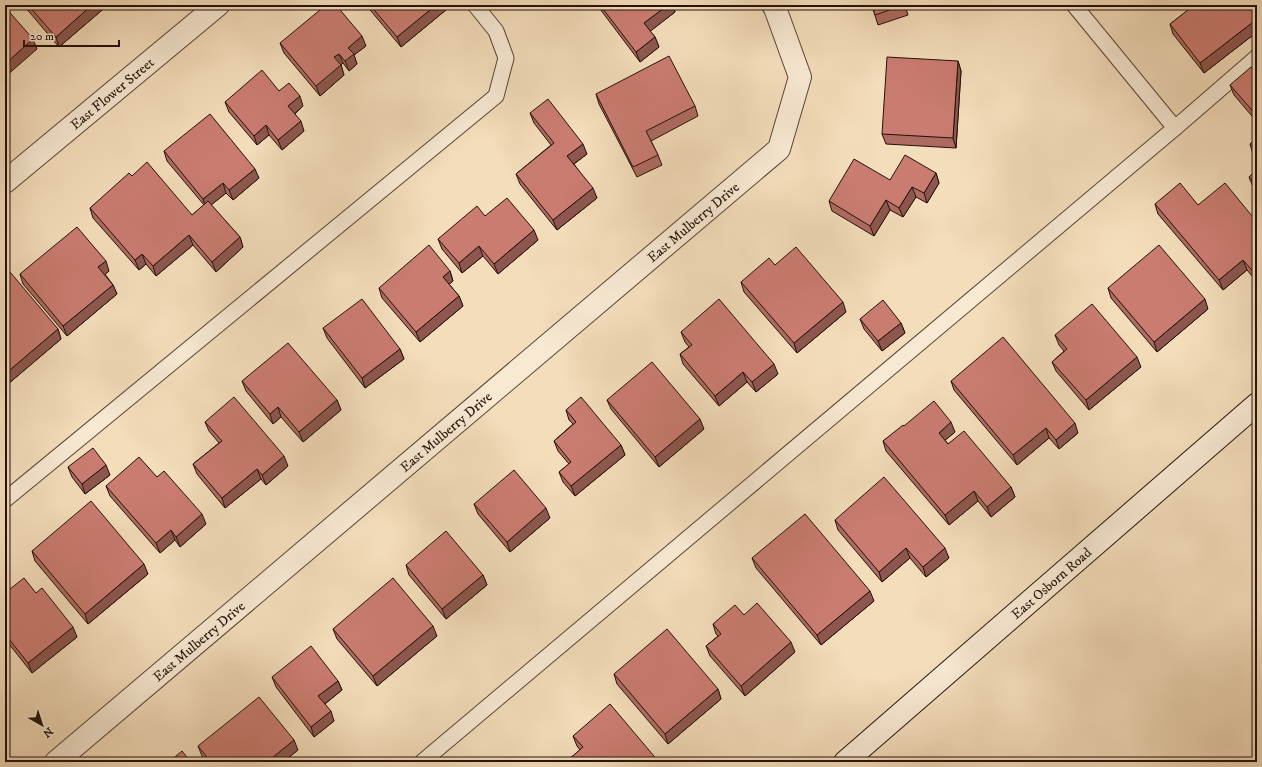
<svg xmlns="http://www.w3.org/2000/svg" width="1262" height="767" font-family="'IM FELL DW Pica',serif">
	<rect width="100%" height="100%" fill="#f4ddbb"/>
	<filter id="stains"><feTurbulence type="fractalNoise" baseFrequency=".005" numOctaves="4"/><feColorMatrix values="0 0 0 0 .2 0 0 0 0 .09 0 0 0 0 .02 0 0 0 .5 -.17"/></filter>
	<radialGradient id="worn" r=".72"><stop offset=".6" stop-color="#630" stop-opacity="0"/><stop offset="1" stop-color="#630" stop-opacity=".3"/></radialGradient>
	<g fill="none" stroke-linecap="round" stroke-linejoin="round">
		<defs>
			<g id="service">
				<path d="M1074 5 1175 128"/>
				<path d="M5 500 496 96 506 58 496 31 475 5"/>
				<path d="M422 762 1175 128 1257 57"/>
			</g>
			<g id="minor">
				<path id="s1" d="M5 182 218 5"/>
				<path id="s2" d="M56 762 779 149 800 77 775 8 773 5"/>
			</g>
			<g id="secondary">
				<path id="s3" d="M845 762 1257 404"/>
			</g>
		</defs>
		<use href="#service" stroke="#574435" stroke-width="17"/>
		<use href="#minor" stroke="#574435" stroke-width="24"/>
		<use href="#secondary" stroke="#231108" stroke-width="24"/>
		<use href="#service" stroke="#f8e9d3" stroke-width="15"/>
		<use href="#minor" stroke="#f8e9d3" stroke-width="22"/>
		<use href="#secondary" stroke="#f8e9d3" stroke-width="22"/>
	</g>
	<g fill="#ae6b61" stroke="#231108">
		<path d="M24 5H108L59 47 25 7Z"/>
		<path d="M366 5H452L401 47Z"/>
		<path d="M597 5H673L675 12 650 31 655 37 659 47 640 62Z"/>
		<path d="M859 5H905L908 15 878 25 872 6 861 10Z"/>
		<path d="M1189 5H1257V32L1204 73 1173 34 1170 24 1191 8Z"/>
		<path d="M280 43 366 46 354 55 357 64 349 71 343 63 341 65 344 75 320 96 284 53Z"/>
		<path d="M958 61 961 71 956 148 886 144 882 134Z"/>
		<path d="M1257 75V122L1234 95 1230 85Z"/>
		<path d="M279 91 303 106 295 114 304 131 282 150 269 135 257 145 229 112 225 102Z"/>
		<path d="M596 94 695 106 698 116 651 141 658 155 662 165 637 177 599 104Z"/>
		<path d="M530 113 587 154 574 164 597 198 557 230 520 184 516 174 551 145 534 123Z"/>
		<path d="M1257 138V158L1253 154 1250 144Z"/>
		<path d="M164 151 259 178 233 200 226 193 211 205 240 237 243 247 216 272 193 245 156 276 146 264 139 270 93 218 90 208 132 176 192 215 204 205 167 161Z"/>
		<path d="M1257 170V192L1253 187 1249 177Z"/>
		<path d="M936 173 939 183 927 203 916 197 903 217 890 210 874 236 832 211 829 201 890 180Z"/>
		<path d="M1155 204 1198 205 1257 222V282L1247 270 1223 290 1158 214Z"/>
		<path d="M485 216 538 240 498 274 483 256 462 273 442 249 438 239Z"/>
		<path d="M775 265 846 312 797 353 744 292 741 282Z"/>
		<path d="M109 271 105 274 113 285 117 294 67 336 23 284 20 274Z"/>
		<path d="M450 271 453 281 449 284 459 296 463 306 420 342 382 298 379 288Z"/>
		<path d="M5 276 58 329 61 339 8 384 5 381Z"/>
		<path d="M1108 288 1208 309 1157 352 1111 298Z"/>
		<path d="M860 319 901 323 905 333 882 351 864 329Z"/>
		<path d="M323 328 400 349 404 359 365 388 327 338Z"/>
		<path d="M681 332 778 374 756 392 747 382 719 406 683 364 680 354 689 347 685 342Z"/>
		<path d="M1055 335 1141 367 1089 410 1056 371 1052 362 1064 351 1059 345Z"/>
		<path d="M242 381 337 400 341 410 303 442 281 417 273 424 246 391Z"/>
		<path d="M951 381 1078 433 1059 449 1049 438 1017 465 954 390Z"/>
		<path d="M607 400 704 429 659 467 611 409Z"/>
		<path d="M566 410 621 445 625 455 575 496 563 482 559 472 569 464 558 451 554 441 573 424 569 420Z"/>
		<path d="M205 422 288 466 266 485 261 479 225 508 197 474 193 464 219 443 209 431Z"/>
		<path d="M904 426 955 432 945 440 948 444 1011 487 1015 497 991 517 978 501 949 525 886 451 883 441Z"/>
		<path d="M68 467 110 475 85 494 72 477Z"/>
		<path d="M157 477 206 524 180 547 175 540 160 553 110 496 106 486Z"/>
		<path d="M474 504 550 518 510 552 478 514Z"/>
		<path d="M835 520 949 558 926 577 910 558 882 582 838 530Z"/>
		<path d="M32 551 148 574 88 624 35 561Z"/>
		<path d="M752 558 874 601 821 645 756 568Z"/>
		<path d="M406 565 483 575 487 585 446 619 409 575Z"/>
		<path d="M5 593H36L77 637 32 673 5 639Z"/>
		<path d="M744 615 795 652 745 696 710 656 706 646 718 636 716 634 713 624Z"/>
		<path d="M333 629 437 636 377 686 337 639Z"/>
		<path d="M614 674 718 689 721 699 668 744 617 684Z"/>
		<path d="M272 677 338 681 342 690 325 704 334 721 314 737 276 687Z"/>
		<path d="M573 736 659 762H569L568 760 580 750 577 746Z"/>
		<path d="M198 746 298 750 283 762H207L202 756Z"/>
	</g>
	<g fill="#8d574f" stroke="#231108">
		<path d="M92 5H108L59 47 56 37Z"/>
		<path d="M436 5H452L401 47 397 37Z"/>
		<path d="M668 5H673L675 12 648 33 644 23Z"/>
		<path d="M1257 19V32L1204 73 1200 63Z"/>
		<path d="M362 36 366 46 354 55 357 64 349 71 345 61 348 48Z"/>
		<path d="M655 37 659 47 640 62 636 52Z"/>
		<path d="M33 39 37 49 5 77V64Z"/>
		<path d="M339 54 343 63 341 65 344 75 320 96 316 86 334 57Z"/>
		<path d="M958 61 961 71 956 148 953 138Z"/>
		<path d="M300 96 303 106 292 116 288 106Z"/>
		<path d="M301 121 304 131 282 150 278 140Z"/>
		<path d="M266 125 269 135 257 145 254 136Z"/>
		<path d="M583 144 587 154 571 166 567 156Z"/>
		<path d="M255 169 259 178 233 200 229 190Z"/>
		<path d="M936 173 939 183 927 203 924 193Z"/>
		<path d="M223 183 226 193 206 209 203 199Z"/>
		<path d="M912 187 916 197 903 217 899 208Z"/>
		<path d="M593 188 597 198 557 230 553 220Z"/>
		<path d="M886 200 890 210 874 236 870 226Z"/>
		<path d="M534 230 538 240 498 274 494 264Z"/>
		<path d="M189 235 193 245 156 276 153 266Z"/>
		<path d="M240 237 243 247 216 272 212 262Z"/>
		<path d="M479 246 483 256 462 273 459 263Z"/>
		<path d="M142 254 146 264 139 270 135 260Z"/>
		<path d="M1243 260 1247 270 1223 290 1219 280Z"/>
		<path d="M106 261 109 271 102 277 98 267Z"/>
		<path d="M450 271 453 281 446 287 443 277Z"/>
		<path d="M113 285 117 294 67 336 63 326Z"/>
		<path d="M459 296 463 306 420 342 416 332Z"/>
		<path d="M1205 299 1208 309 1157 352 1154 342Z"/>
		<path d="M843 302 846 312 797 353 794 343Z"/>
		<path d="M901 323 905 333 882 351 878 341Z"/>
		<path d="M58 329 61 339 8 384 5 376V374Z"/>
		<path d="M400 349 404 359 365 388 362 378Z"/>
		<path d="M1137 357 1141 367 1089 410 1086 400Z"/>
		<path d="M774 364 778 374 756 392 752 382Z"/>
		<path d="M743 372 747 382 719 406 715 396Z"/>
		<path d="M337 400 341 410 303 442 299 432Z"/>
		<path d="M278 407 281 417 273 424 270 414Z"/>
		<path d="M700 419 704 429 659 467 655 457Z"/>
		<path d="M951 422 955 432 942 443 939 433Z"/>
		<path d="M1075 423 1078 433 1059 449 1056 440Z"/>
		<path d="M1046 428 1049 438 1017 465 1013 455Z"/>
		<path d="M621 445 625 455 575 496 571 486Z"/>
		<path d="M284 456 288 466 266 485 262 475Z"/>
		<path d="M106 465 110 475 85 494 82 484Z"/>
		<path d="M257 469 261 479 225 508 222 498Z"/>
		<path d="M1011 487 1015 497 991 517 987 507Z"/>
		<path d="M974 491 978 501 949 525 945 515Z"/>
		<path d="M546 508 550 518 510 552 507 542Z"/>
		<path d="M202 514 206 524 180 547 176 537Z"/>
		<path d="M171 530 175 540 160 553 156 543Z"/>
		<path d="M906 548 910 558 882 582 879 572Z"/>
		<path d="M945 548 949 558 926 577 923 567Z"/>
		<path d="M144 564 148 574 88 624 85 614Z"/>
		<path d="M483 575 487 585 446 619 442 609Z"/>
		<path d="M870 591 874 601 821 645 817 635Z"/>
		<path d="M433 626 437 636 377 686 373 676Z"/>
		<path d="M73 627 77 637 32 673 28 663Z"/>
		<path d="M791 642 795 652 745 696 741 686Z"/>
		<path d="M338 681 342 690 322 706 318 696Z"/>
		<path d="M718 689 721 699 668 744 665 734Z"/>
		<path d="M331 711 334 721 314 737 311 727Z"/>
		<path d="M294 740 298 750 283 762H267Z"/>
	</g>
	<g fill="#ca7c71" stroke="#231108">
		<path d="M28 5H92L56 37Z"/>
		<path d="M326 5H336L362 36 348 48 354 54 345 61 339 54 334 57 341 65 316 86 280 43Z"/>
		<path d="M370 5H436L397 37Z"/>
		<path d="M600 5H668L644 23 655 37 636 52Z"/>
		<path d="M872 5H904L875 15Z"/>
		<path d="M1193 5H1257V19L1200 63 1170 24 1193 6Z"/>
		<path d="M5 7 33 39 5 64Z"/>
		<path d="M669 56 695 106 646 131 658 155 633 167 596 94Z"/>
		<path d="M887 57 958 61 953 138 882 134Z"/>
		<path d="M1251 67 1257 75V116L1230 85Z"/>
		<path d="M262 70 279 91 289 83 300 96 288 106 301 121 278 140 266 125 254 136 225 102Z"/>
		<path d="M548 99 583 144 567 156 593 188 553 220 516 174 554 143 530 113Z"/>
		<path d="M210 114 255 169 229 190 223 183 203 199 164 151Z"/>
		<path d="M1257 138V153L1250 144Z"/>
		<path d="M905 155 936 173 924 193 912 187 899 208 886 200 870 226 829 201 854 159 890 180Z"/>
		<path d="M147 162 192 215 208 201 240 237 212 262 189 235 153 266 142 254 135 260 90 208 129 173 132 176Z"/>
		<path d="M1257 170V186L1249 177Z"/>
		<path d="M1180 183 1198 205 1225 183 1257 222V276L1243 260 1219 280 1155 204Z"/>
		<path d="M507 198 534 230 494 264 479 246 459 263 438 239 477 206 485 216Z"/>
		<path d="M77 227 106 261 98 267 113 285 63 326 20 274Z"/>
		<path d="M429 245 450 271 443 277 459 296 416 332 379 288Z"/>
		<path d="M1159 245 1205 299 1154 342 1108 288Z"/>
		<path d="M796 247 843 302 794 343 741 282 769 258 775 265Z"/>
		<path d="M10 272 58 329 5 374V276Z"/>
		<path d="M362 299 400 349 362 378 323 328Z"/>
		<path d="M719 299 774 364 752 382 743 372 715 396 680 354 692 345 681 332Z"/>
		<path d="M883 300 901 323 878 341 860 319Z"/>
		<path d="M1092 304 1137 357 1086 400 1052 362 1067 349 1055 335Z"/>
		<path d="M1003 337 1075 423 1056 440 1046 428 1013 455 951 381Z"/>
		<path d="M288 343 337 400 299 432 278 407 270 414 242 381Z"/>
		<path d="M652 362 700 419 655 457 607 400Z"/>
		<path d="M234 397 284 456 262 475 257 469 222 498 193 464 222 441 205 422Z"/>
		<path d="M581 397 621 445 571 486 559 472 571 462 554 441 576 422 566 410Z"/>
		<path d="M934 401 951 422 939 433 948 444 964 431 1011 487 987 507 974 491 945 515 883 441 903 425 904 426Z"/>
		<path d="M93 448 106 465 82 484 68 467Z"/>
		<path d="M139 457 157 477 164 471 202 514 176 537 171 530 156 543 106 486Z"/>
		<path d="M514 470 546 508 507 542 474 504Z"/>
		<path d="M884 477 945 548 923 567 906 548 879 572 835 520Z"/>
		<path d="M91 501 144 564 85 614 32 551Z"/>
		<path d="M805 514 870 591 817 635 752 558Z"/>
		<path d="M446 531 483 575 442 609 406 565Z"/>
		<path d="M24 578 36 593 42 588 73 627 28 663 5 634V618L7 617 5 614V593Z"/>
		<path d="M393 578 433 626 373 676 333 629Z"/>
		<path d="M757 603 791 642 741 686 706 646 721 634 713 624 735 605 744 615Z"/>
		<path d="M667 629 718 689 665 734 614 674Z"/>
		<path d="M311 646 338 681 318 696 331 711 311 727 272 677Z"/>
		<path d="M259 697 294 740 267 762H211L198 746Z"/>
		<path d="M610 704 659 762H571L568 760 583 747 573 736Z"/>
		<path d="M182 751 191 762H169Z"/>
	</g>
	<g text-anchor="middle" stroke-width="3" stroke-linejoin="round" paint-order="stroke">
		<g font-size="14" fill="#231108" stroke="#f8e9d3">
			<text dy="5" stroke="none"><textPath href="#s1" startOffset="139">East Flower Street</textPath></text>
			<text dy="5" stroke="none"><textPath href="#s2" startOffset="835">East Mulberry Drive</textPath></text>
			<text dy="5" stroke="none"><textPath href="#s2" startOffset="511">East Mulberry Drive</textPath></text>
			<text dy="5" stroke="none"><textPath href="#s3" startOffset="273">East Osborn Road</textPath></text>
			<text dy="5" stroke="none"><textPath href="#s2" startOffset="187">East Mulberry Drive</textPath></text>
		</g>
	</g>
	<rect width="1262" height="767" fill="none" stroke="#f4ddbb" stroke-width="20"/>
	<rect x="6" y="6" width="1250" height="755" fill="none" stroke="#231108" stroke-width="2"/>
	<rect x="10" y="10" width="1242" height="747" fill="none" stroke="#231108"/>
	<g transform="translate(42 725) rotate(141)" stroke="#f8e9d3" stroke-width="3" paint-order="stroke">
	<path d="M0-3L7 15L0 10L-7 15Z" fill="#231108"/>
	<text y="-6" font-size="11" font-weight="bold" text-anchor="middle" fill="#231108">N</text>
	</g>
	<path d="M24 40v6h95v-6" fill="none" stroke="#231108" stroke-width="2"/>
	<text x="30" y="40" font-size="12" fill="#231108" stroke="#f8e9d3" stroke-width="3" paint-order="stroke">20 m</text>
	<rect width="100%" height="100%" filter="url(#stains)"/>
	<rect width="100%" height="100%" fill="url(#worn)"/>
</svg>
